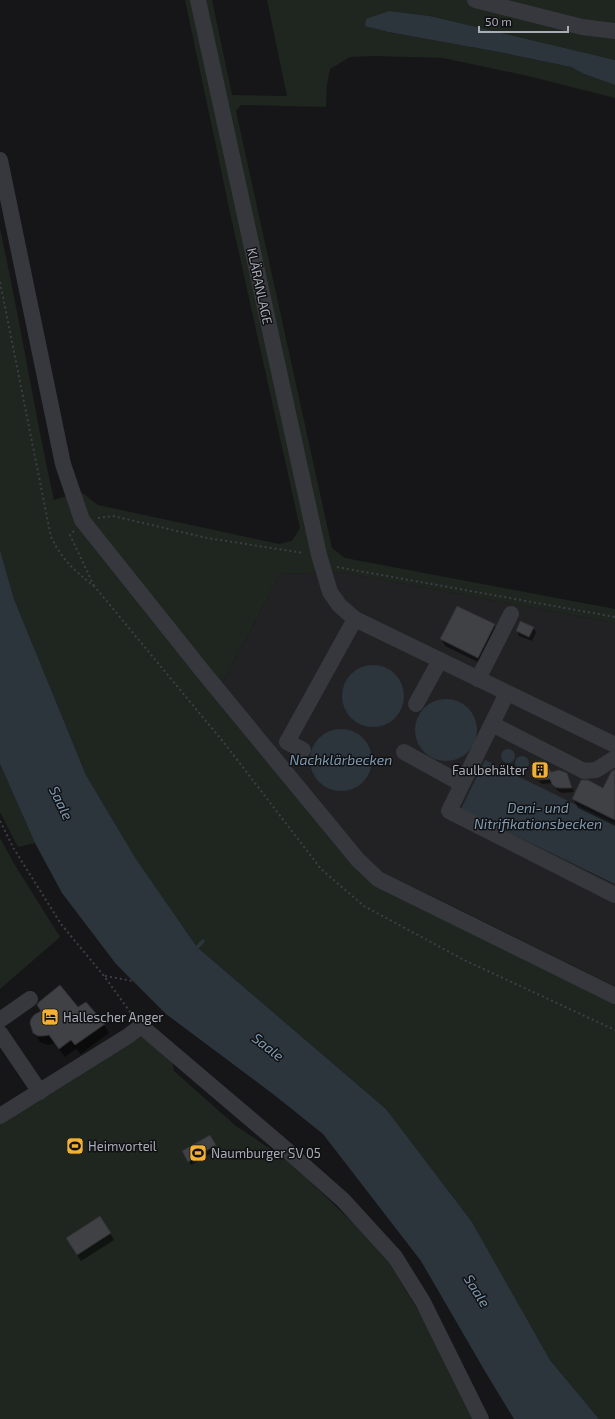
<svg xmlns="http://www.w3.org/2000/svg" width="615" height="1419" font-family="'Exo 2',sans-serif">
	<rect width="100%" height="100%" fill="#161618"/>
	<path fill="#222225" d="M342 572 615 623V986L374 868 222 684 280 574Z"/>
	<g fill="#1e261f">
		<path d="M185 0H212L232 95 287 96 267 0H615V60L430 16 389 11 365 25 388 32 499 52 571 67 584 74 615 85V98L528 76 443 58 374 56 350 57 330 69 327 85 326 107 241 105 236 111 332 548 345 558 615 609V623L342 572 280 574 222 684 374 868 615 986V1419H599L550 1360 472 1222 386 1109 197 947 136 859 86 775 14 599 0 550V229C20 319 34 410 54 500L81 492 98 505 279 544 292 541 300 528 231 217Z"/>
		<path d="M0 764 35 843 18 847 0 812Z"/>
		<path d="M0 838 16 867 60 937 0 989Z"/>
		<path d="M141 1035 172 1061 174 1071 236 1126 290 1162 382 1251 445 1355 473 1419H0V1120Z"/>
	</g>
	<g fill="#2c353c">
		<path d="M389 11 430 16 615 60V85L584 74 571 67 499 52 388 32 365 26 366 19Z"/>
		<path d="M0 550 14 599 86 775 136 859 197 947 386 1109 472 1222 550 1360 599 1419H514L486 1373 421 1261 323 1134 273 1094 166 1014 116 964 62 893 35 843 0 764Z"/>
		<circle cx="373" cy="696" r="31"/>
		<circle cx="446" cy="730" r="31"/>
		<circle cx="341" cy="760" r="31"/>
		<circle cx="508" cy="756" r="7"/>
		<circle cx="522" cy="763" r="7"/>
		<path d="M485 760 615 824V884L461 809Z"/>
	</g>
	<g fill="#0007">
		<path d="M494 625 498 632 482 664 445 646 441 639Z"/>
		<path d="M533 627 536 632 532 641 519 636 517 631Z"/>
		<path d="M548 766 551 773 567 775 574 792 562 793 558 791 552 783 542 784 536 779 533 775Z"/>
		<path d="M615 778V826L578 808 573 799 603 789Z"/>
		<path d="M78 1008 104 1025 109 1033 81 1054 76 1049 65 1057 55 1043 49 1045 44 1044 40 1042 34 1032Z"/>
		<path d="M209 1137 217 1150 191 1165 183 1152Z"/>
		<path d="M110 1233 114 1240 81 1261 71 1245Z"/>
	</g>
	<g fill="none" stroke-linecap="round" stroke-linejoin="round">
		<path stroke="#2c353c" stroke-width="3.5" d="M194 951 203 941"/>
	</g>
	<g fill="#404145" stroke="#303034">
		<path d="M457 606 495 624 478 658 440 639Z"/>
		<path d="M520 621 534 627 529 637 516 631Z"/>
		<path d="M540 761 546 763 551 772 559 770 567 773 572 788H559L555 787 552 784 550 779 539 780 535 778 532 775 531 771 532 766 534 764Z"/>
		<path d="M615 769V820L572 799 581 780H588L603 788 611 772Z"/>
		<path d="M60 985 78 1007 86 1002 105 1024 75 1045 71 1040 59 1049 49 1035 43 1036H38L33 1033 30 1023 31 1019 34 1015 41 1011 37 1005 39 1002Z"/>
		<path d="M210 1135 216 1145 188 1162 182 1151Z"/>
		<path d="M100 1216 111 1233 77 1255 66 1238Z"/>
	</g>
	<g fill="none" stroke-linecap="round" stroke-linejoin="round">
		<g stroke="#3d3f44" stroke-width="2" stroke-dasharray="2 3" stroke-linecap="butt">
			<path d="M0 282 51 537C63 561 75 571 95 587L225 744 321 869 364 906 464 960 615 1030"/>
			<path d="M98 518 113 516 207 538 304 553"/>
			<path d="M74 531 70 535 94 586"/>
			<path d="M337 567 615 617"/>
			<path d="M0 821 14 849 61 924 104 976 133 1016"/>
			<path d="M105 976 133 981"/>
		</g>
		<g stroke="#37383d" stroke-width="16">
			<path d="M198 0 319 555 330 592 339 605 355 619 615 745"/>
			<path d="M475 0 582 27 615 31"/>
			<path d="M0 160 63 464 82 520 204 673 358 860 378 879 615 996"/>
			<path d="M478 679 511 614"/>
			<path d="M507 693 449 811 615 895"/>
			<path d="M416 704 440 660"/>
			<path d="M492 724 584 771 596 770 615 758"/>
			<path d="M303 750 287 742 355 619"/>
			<path d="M404 752 462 784"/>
			<path d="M0 1020 30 999"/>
			<path d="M0 1033 40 1092"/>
			<path d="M0 1116 128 1036 141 1026 281 1145 343 1200 395 1257 423 1302 481 1419"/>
		</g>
	</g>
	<defs>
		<symbol id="building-square" viewBox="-11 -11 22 22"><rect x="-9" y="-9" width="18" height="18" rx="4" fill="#f2b134" stroke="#111113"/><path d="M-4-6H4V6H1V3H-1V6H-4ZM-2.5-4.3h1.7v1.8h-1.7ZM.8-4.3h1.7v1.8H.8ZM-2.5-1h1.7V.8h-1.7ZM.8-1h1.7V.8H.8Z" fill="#111"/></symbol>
		<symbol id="hotel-square" viewBox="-11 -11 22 22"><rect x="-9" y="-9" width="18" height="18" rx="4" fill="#f2b134" stroke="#111113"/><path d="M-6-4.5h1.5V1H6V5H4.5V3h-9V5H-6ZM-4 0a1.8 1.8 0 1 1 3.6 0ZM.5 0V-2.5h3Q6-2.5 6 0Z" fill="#111"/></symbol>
		<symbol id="stadium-square" viewBox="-11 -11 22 22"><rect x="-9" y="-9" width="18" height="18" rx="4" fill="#f2b134" stroke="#111113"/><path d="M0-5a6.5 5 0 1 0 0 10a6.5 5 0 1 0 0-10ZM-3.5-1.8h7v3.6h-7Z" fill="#111"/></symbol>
	</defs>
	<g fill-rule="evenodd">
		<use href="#building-square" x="530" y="760" width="20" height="20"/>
		<use href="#hotel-square" x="40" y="1007" width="20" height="20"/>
		<use href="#stadium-square" x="65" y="1136" width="20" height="20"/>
		<use href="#stadium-square" x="188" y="1143" width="20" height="20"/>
	</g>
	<g text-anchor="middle" stroke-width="3" stroke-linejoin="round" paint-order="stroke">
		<g font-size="13" fill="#a8adb8" stroke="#111113">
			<text transform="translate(260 286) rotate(78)" y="5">KLÄRANLAGE</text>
		</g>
		<g font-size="13" fill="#a8adb8" stroke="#111113" text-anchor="start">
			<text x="527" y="775" text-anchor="end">Faulbehälter</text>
			<text x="63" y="1022">Hallescher Anger</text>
			<text x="88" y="1151">Heimvorteil</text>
			<text x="211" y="1158">Naumburger SV 05</text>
		</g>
		<g font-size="14" font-style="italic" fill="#7f9bb3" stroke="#111113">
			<text x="341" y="765">Nachklärbecken</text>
			<text transform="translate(61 803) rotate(64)" y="5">Saale</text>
			<text x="538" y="813">Deni- und<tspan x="538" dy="16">Nitrifikationsbecken</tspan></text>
			<text transform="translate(268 1047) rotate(38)" y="5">Saale</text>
			<text transform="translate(477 1291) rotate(58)" y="5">Saale</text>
		</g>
	</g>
	<path d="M479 26v6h89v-6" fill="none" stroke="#a8adb8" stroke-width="2"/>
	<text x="485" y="26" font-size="12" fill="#a8adb8" stroke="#111113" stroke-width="3" paint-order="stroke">50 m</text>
</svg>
